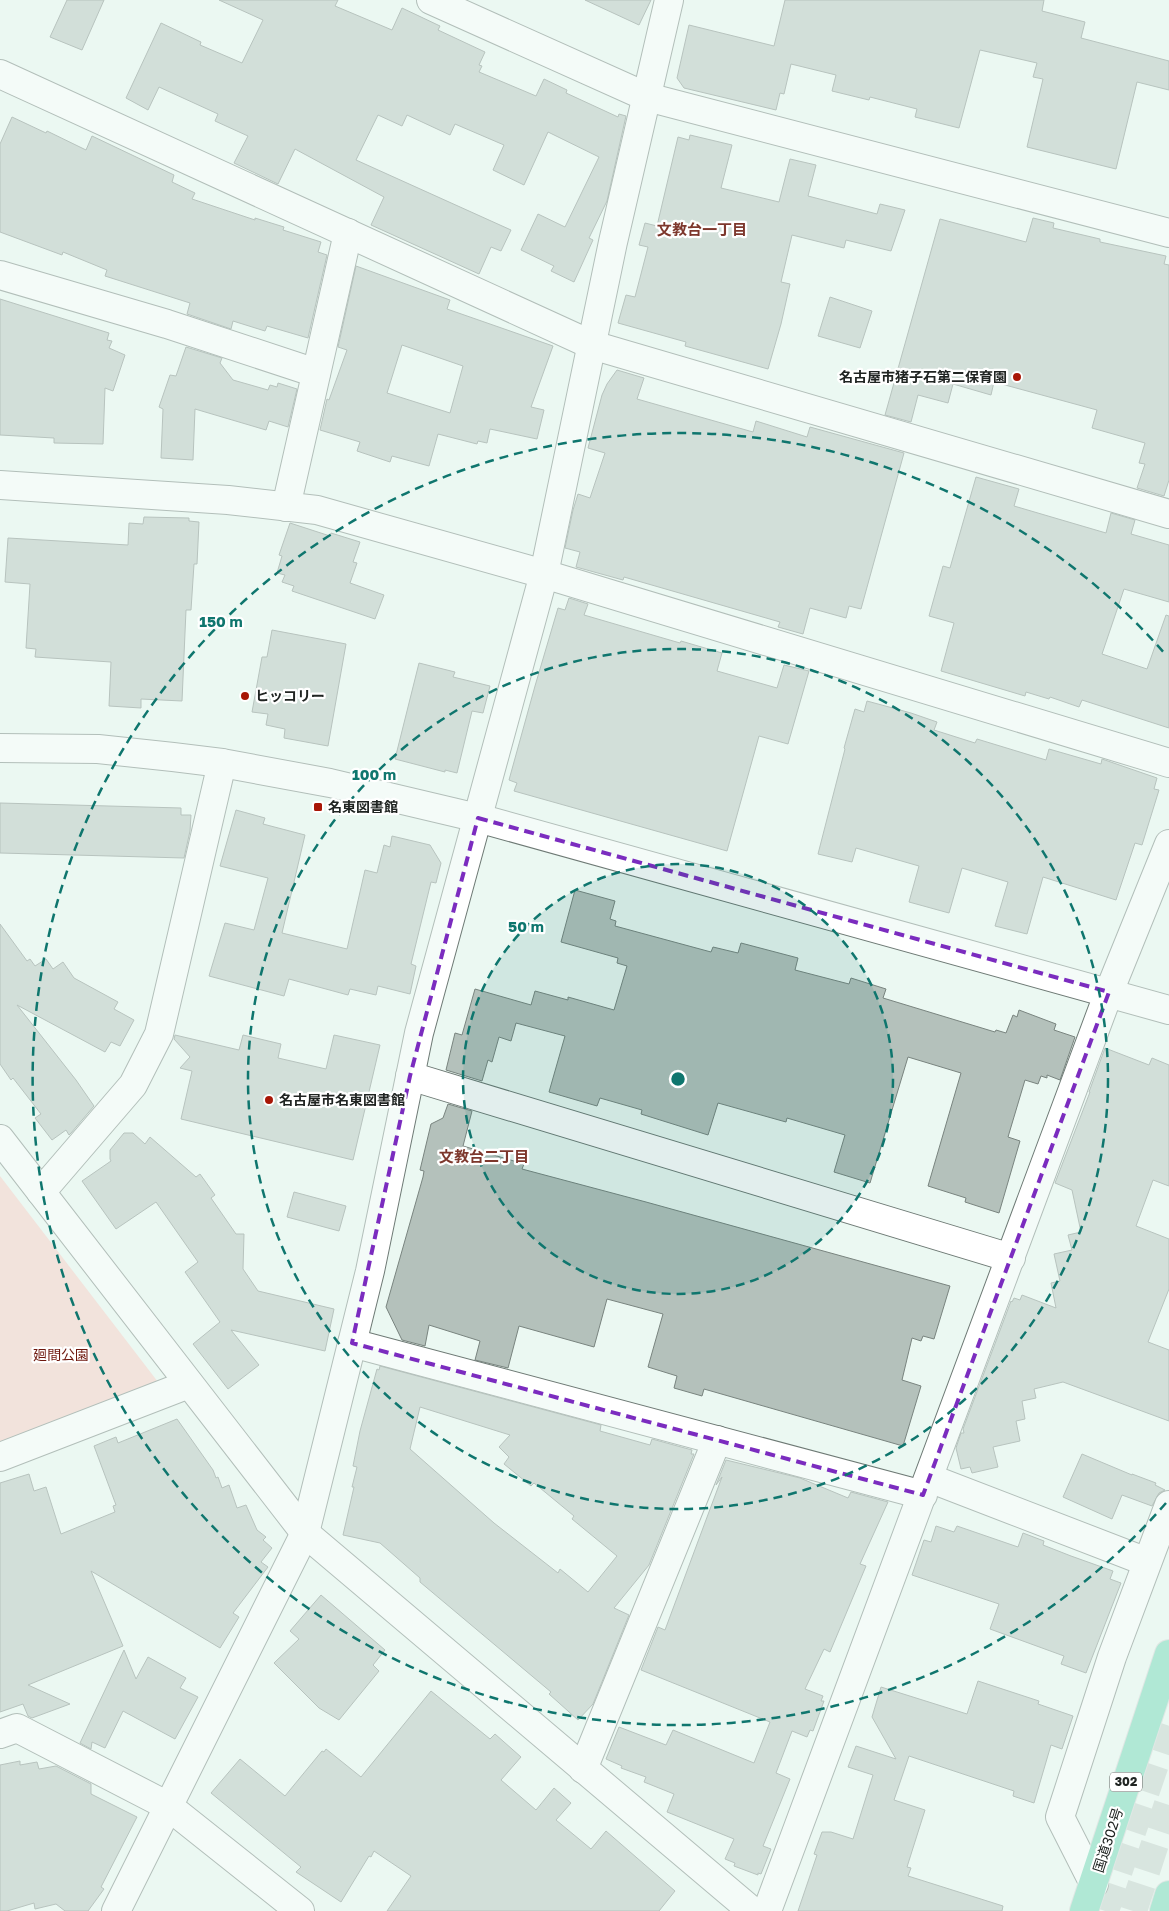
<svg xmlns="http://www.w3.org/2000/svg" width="1169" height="1911" font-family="'Golos Text','Noto Sans JP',sans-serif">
	<rect width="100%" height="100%" fill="#ebf8f2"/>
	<path fill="#facac1" d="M0 1176 158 1382 0 1445Z"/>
	<g fill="#b4c1bb" stroke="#79847f" fill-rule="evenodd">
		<path d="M67 0H104L82 50 50 37Z"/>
		<path d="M219 0H338L335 6 392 30 402 8 440 26 438 30 485 52 479 65 482 66 479 72 536 96 544 79 567 90 566 93 618 117 619 114 626 116 607 201 589 238 593 240 574 282 551 271 554 266 521 250 538 214 565 227 599 157 548 132 524 185 493 170 504 145 455 124 450 135 407 115 402 126 378 115 356 160 511 230 501 251 491 247 479 274 371 225 384 197 295 149 278 184 234 163 248 136 215 121 218 114 159 87 148 110 126 98 161 23 201 42 200 45 242 63 263 20Z"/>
		<path d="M585 0H651L639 25Z"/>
		<path d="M785 0H1044L1042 11 1085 22 1081 38 1169 61V90L1137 82 1116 169 1027 147 1043 79 1033 77 1037 63 980 50 959 128 915 117 917 109 870 97 869 100 832 91 836 75 791 64 784 94 780 93 776 110 684 88 677 78 689 25 774 46Z"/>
		<path d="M12 117 46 133 47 131 86 150 92 136 174 175 172 182 195 193 192 199 255 220V218L284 227 283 230 321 242 318 252 327 255 308 338 267 326 265 331 233 321 231 329 187 314 190 303 105 276 107 270 63 252 62 255 0 232V144Z"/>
		<path d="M690 135 732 145 721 188 779 202 790 159 816 165 808 196 877 214 880 204 905 210 891 251 846 240 844 248 792 235 781 282 790 284 781 324 768 369 685 346 686 342 618 323 626 295 635 297 648 247 639 245 645 223 657 226 678 137 689 140Z"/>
		<path d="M1033 218 1054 223 1053 228 1100 239V242L1166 256 1164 264 1169 265V480L1164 496 1137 488 1145 464 1139 463 1145 443 1092 428 1097 410 994 382 991 395 953 384 948 403 918 395 911 422 885 415 940 219 1026 242Z"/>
		<path d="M356 266 450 300 447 309 553 346 531 407 544 410 537 439 490 429 487 443 478 441 477 444 438 434 429 466 392 456 390 462 357 451 360 442 320 430 327 399 329 400 347 350 338 347ZM402 345 463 366 450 413 387 393Z"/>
		<path d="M830 297 872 311 860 348 818 336Z"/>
		<path d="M0 299 109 333 107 340 112 341 109 348 125 355 113 391 105 388 103 444 54 443V438L0 435Z"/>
		<path d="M186 347 222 358 220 363 233 380 268 390 270 385 277 387 278 383 297 389 288 427 269 421 266 430 195 409 193 460 161 458 163 409 159 407 170 375 176 376Z"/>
		<path d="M617 370 644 378 637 399 753 432 756 421 807 437 810 427 904 453 861 609 849 606 846 618 810 608 803 634 778 627 780 622 624 577 623 580 576 567 580 552 565 548 573 510 578 494 590 498 605 453 588 448 602 395 607 384Z"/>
		<path d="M976 477 1019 489 1014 506 1106 533 1111 513 1135 520 1131 534 1169 545V602L1124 589 1102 654 1147 669 1166 615 1169 616V728L1082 700 1079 707 1050 697 1049 699 1026 692 1025 696 941 671 954 623 929 616 943 566 950 568Z"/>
		<path d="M144 517 189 518V521L199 522 197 564H194L191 610H186L182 701 141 699V708L109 706 111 662 35 657 36 649 26 648 30 584 5 582 8 538 128 545 129 523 143 524Z"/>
		<path d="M290 523 330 536 331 533 360 542 353 562 357 563 350 583 384 595 375 619 292 591 294 586 282 582 285 575 277 573 282 556 279 555Z"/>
		<path d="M569 598 588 604 584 615 680 643 681 641 722 653 717 671 777 688 784 665 809 671 788 744 759 736 727 851 514 791 517 783 509 780 535 686 558 608 565 610Z"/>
		<path d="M272 630 346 644 328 746 284 738 285 729 266 725 268 714 252 712 262 657H267Z"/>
		<path d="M419 663 455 672 453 677 490 686 483 713 472 711 457 773 445 770V772L395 759Z"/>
		<path d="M867 701 911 713 937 722 934 730 975 743 977 739 1046 760 1049 749 1101 764 1102 759 1157 778 1154 789 1159 790 1142 845 1135 843 1116 900 1043 877 1027 934 995 926 1008 882 962 868 949 913 909 902 919 866 856 848 852 862 818 854 845 749 844 748 855 709 864 712Z"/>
		<path d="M0 803 181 808V815H191L190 831 184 858 0 853Z"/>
		<path d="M236 810 265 818 263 824 305 835 282 933 347 949 365 870 377 873 384 845 390 847 392 836 430 845 441 863 436 883 431 882 411 964 416 966 410 994 378 986 376 995 350 989 348 995 289 979 284 996 209 976 225 923 254 930 268 878 220 866Z"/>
		<path d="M575 890 615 901 610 919 616 921 615 926 711 952 713 947 738 953 741 943 798 958 795 970 849 984 851 978 886 989 883 998 995 1032 996 1030 1006 1033 1013 1015 1017 1017 1019 1010 1056 1024 1054 1030 1075 1037 1060 1080 1047 1075V1078L1041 1076 1038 1084 1025 1080 1008 1137 1020 1141 999 1213 965 1202 966 1198 928 1186 961 1073 908 1057 870 1183 834 1172 845 1135 787 1118 786 1122 718 1103 708 1135 641 1114 642 1110 600 1098 597 1106 549 1092 565 1036 516 1023 511 1041 499 1037 492 1062 488 1060 482 1081 446 1070 455 1033 462 1035 475 989 531 1005 535 991 568 1000V997L614 1010 627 966 617 963 618 958 561 942Z"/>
		<path d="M0 924 27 961 30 959 35 966 46 959 53 969 63 962 74 978 118 1002 114 1009 134 1020 120 1046 111 1042 105 1052 17 1005 76 1080 94 1106 71 1133 69 1135 66 1130 52 1140 35 1118 41 1114 13 1078 11 1080 0 1064Z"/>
		<path d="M175 1035 239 1050 243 1035 281 1044 278 1058 326 1069 334 1035 380 1045 353 1160 181 1119 192 1071 180 1068 190 1057 174 1039Z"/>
		<path d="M1105 1048 1149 1065 1152 1058 1169 1065V1186L1153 1180 1136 1226 1169 1239V1289L1148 1342 1169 1350V1421L1063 1382 1034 1389 1036 1398 1022 1401 1025 1419 1016 1421 1020 1441 993 1447 998 1467 972 1473 970 1467 961 1469 956 1448 961 1433H964L963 1429 1011 1301 1012 1302 1014 1298 1020 1300 1022 1295 1056 1308 1051 1283 1060 1281 1054 1254 1072 1250 1068 1235 1081 1232 1072 1190 1055 1183 1090 1092H1089Z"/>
		<path d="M448 1104 472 1111 463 1146 524 1164 522 1169 646 1202 950 1286 934 1339 923 1336 921 1341 912 1338 902 1380 921 1386 903 1446 704 1389 702 1396 674 1388 677 1376 648 1367 663 1314 607 1299 594 1347 519 1326 508 1368 475 1360 480 1341 429 1325 425 1346 402 1340 386 1307 423 1177 424 1171 420 1170 431 1124 443 1118Z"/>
		<path d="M124 1133H133L145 1144 150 1137 196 1177 200 1174 215 1195 211 1198 236 1234H244L243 1269 258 1291 334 1309 325 1351 231 1330 259 1365 228 1389 193 1344 220 1322 185 1272 198 1262 156 1202 116 1229 82 1181 111 1161 110 1159V1150Z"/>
		<path d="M294 1192 346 1206 339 1231 287 1217Z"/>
		<path d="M380 1366 601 1425 600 1431 650 1445 652 1439 692 1450 691 1454H694L649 1565 614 1608 629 1615 593 1704 578 1720 549 1694 551 1692 420 1582V1578L380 1543 343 1535 354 1487H352L357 1467 353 1466 360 1431 377 1369 379 1370ZM420 1407 510 1435 499 1447 509 1457 504 1464 531 1486 534 1483 574 1516 572 1519 617 1556 588 1592 560 1569 558 1573 494 1523 410 1449Z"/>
		<path d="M177 1419 213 1470 216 1478 218 1477 222 1488 229 1485 237 1508 246 1505 257 1530 266 1537 263 1540 272 1548 261 1562 268 1567 233 1613 239 1617 220 1648 91 1571 123 1646 28 1685 70 1704 32 1718 28 1716 23 1704 0 1712V1483L29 1474 34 1491 46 1487 61 1534 115 1512 113 1506 116 1505 94 1446 116 1437 118 1443Z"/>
		<path d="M1082 1454 1132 1475V1474L1156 1483 1155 1485 1165 1490 1159 1493 1152 1506 1122 1495 1112 1519 1063 1497Z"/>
		<path d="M726 1460 800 1478 848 1498 851 1492 888 1502 860 1564 866 1566 830 1652 824 1649 805 1689 823 1696 821 1701H824L813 1731 810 1730 807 1737 792 1731 776 1773 790 1779 763 1846 771 1849 761 1874 758 1873V1875L734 1866 735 1863 725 1859 734 1839 667 1812 674 1794 644 1782 646 1777 621 1768 622 1766 606 1759 619 1727 666 1745 673 1730 754 1763 770 1722 641 1670 658 1627 665 1630 722 1477 716 1485Z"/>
		<path d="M936 1526 954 1532 957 1526 1018 1547 1023 1533 1044 1541 1043 1545 1071 1556 1113 1571 1110 1579 1121 1583 1086 1673 1061 1664 1064 1656 990 1629 999 1604 912 1575 924 1540 931 1542Z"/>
		<path d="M321 1595 385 1650 373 1665 379 1671 339 1720 319 1708 274 1663 299 1639 290 1631Z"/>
		<path d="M124 1650 136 1679 148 1657 186 1678 180 1688 198 1697 175 1739 123 1711 105 1748 92 1742 91 1749 80 1743Z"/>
		<path d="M978 1681 1039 1701 1038 1704 1073 1716 1062 1749 1051 1745 1034 1803 1013 1796 1014 1791 909 1756 894 1800 925 1810 907 1867 911 1868 908 1876 1003 1906 1002 1911H798L817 1855 814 1854 822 1832H831L853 1839 873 1775 848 1767 856 1746 896 1759 872 1717 881 1687 967 1714Z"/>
		<path d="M431 1691 490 1739 495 1734 521 1757 501 1780 536 1810 554 1788 571 1803 556 1820 591 1849 606 1831 675 1891 659 1911H387L411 1876 374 1851 371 1857 369 1856 341 1902 296 1872 301 1867 211 1793 240 1759 285 1796 322 1751 324 1752 326 1749 361 1777Z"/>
		<path d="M20 1761V1765L37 1762 39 1769 56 1766 91 1784V1794L137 1817 101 1887 104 1889 88 1911H65L56 1904 35 1909 34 1903 7 1911H0V1765Z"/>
	</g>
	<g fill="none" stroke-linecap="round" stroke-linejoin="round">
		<g stroke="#c2cec8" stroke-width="28" stroke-dasharray="28 14" stroke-linecap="butt">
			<path d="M1105 1911 1169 1723"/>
			<path d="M1133 1911 1169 1801"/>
		</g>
		<defs>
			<g id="minor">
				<path d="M431 0 647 97 1169 233"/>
				<path d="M0 74 592 345 1169 514"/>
				<path d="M0 275 167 324 316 373"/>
				<path d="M0 485 228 500 317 510 544 574 1169 763"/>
				<path d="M286 507 348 233"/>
				<path d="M544 574 613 242 669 0"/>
				<path d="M410 1076 1011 1258"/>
				<path d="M41 1192 133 1085 159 1034 222 763"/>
				<path d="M352 1343 923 1495"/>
				<path d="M0 1457 189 1384"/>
				<path d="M929 1478 1147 1562"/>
				<path d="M0 1734 17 1728 168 1806 300 1911"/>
				<path d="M583 1769 717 1440"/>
				<path d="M1094 1884 1060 1817 1112 1657 1169 1505"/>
				<path d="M767 1911 1109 992 1169 844"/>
			</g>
			<g id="tertiary">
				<path d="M0 748 98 749 173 757 222 763 330 783 478 818 1169 1010"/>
				<path d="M0 1139 305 1533 752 1911"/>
				<path d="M116 1911 305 1533 370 1271 419 1033 544 574"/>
			</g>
			<g id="trunk">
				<path d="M1084 1911 1169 1654"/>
				<path d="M1164 1911 1169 1895"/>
			</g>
		</defs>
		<use href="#minor" stroke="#6e7a75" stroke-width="30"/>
		<use href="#tertiary" stroke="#6e7a75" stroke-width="30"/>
		<use href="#trunk" stroke="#d2d3d3" stroke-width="30"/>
		<use href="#minor" stroke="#fff" stroke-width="28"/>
		<use href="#tertiary" stroke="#fff" stroke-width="28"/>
		<use href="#trunk" stroke="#68d4b2" stroke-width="28"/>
	</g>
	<path d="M0 0H1169V1911H0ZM478 818 1109 992 923 1495 352 1343 410 1076Z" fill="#ebf8f2" fill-opacity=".55" fill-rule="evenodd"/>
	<path fill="none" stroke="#7b2cbf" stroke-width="4" stroke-dasharray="10 6" stroke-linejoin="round" d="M478 818 1109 992 923 1495 352 1343 410 1076Z"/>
	<circle cx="678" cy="1079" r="215" fill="#0f766e" fill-opacity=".12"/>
	<g fill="none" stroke="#0f766e" stroke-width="2.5" stroke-dasharray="9 6">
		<circle cx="678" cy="1079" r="215"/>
		<circle cx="678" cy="1079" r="430"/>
		<path d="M1166 1503A646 646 0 1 1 1166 655"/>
	</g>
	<g fill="#a81606" stroke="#fff" stroke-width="2">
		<circle cx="1017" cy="377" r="5"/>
		<circle cx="245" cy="696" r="5"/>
		<rect x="313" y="802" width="10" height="10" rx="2.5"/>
		<circle cx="269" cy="1100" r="5"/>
	</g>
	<g text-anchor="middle" stroke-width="4.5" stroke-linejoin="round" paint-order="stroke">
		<rect fill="#fff" stroke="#636664" stroke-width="1" x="1110" y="1772.5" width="32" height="19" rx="4"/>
		<g font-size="12" font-weight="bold" fill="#202422">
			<text x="1126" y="1786">302</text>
		</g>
		<g font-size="14" font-weight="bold" fill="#202422" stroke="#fff" text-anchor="start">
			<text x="1007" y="382" text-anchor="end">名古屋市猪子石第二保育園</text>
			<text x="255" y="701">ヒッコリー</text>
			<text x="328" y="812">名東図書館</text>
			<text x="279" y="1105">名古屋市名東図書館</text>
		</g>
		<g font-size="14" fill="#6e170d" stroke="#fff">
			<text x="61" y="1360">廻間公園</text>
		</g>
		<g font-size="14" fill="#202422" stroke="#fff">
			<text transform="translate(1108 1840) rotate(-72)" y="5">国道302号</text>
		</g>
		<g font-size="15" font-weight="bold" fill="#7d372c" stroke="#fff">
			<text x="702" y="235">文教台一丁目</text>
			<text x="484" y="1162">文教台二丁目</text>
		</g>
	</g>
	<circle cx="678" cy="1079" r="8" fill="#0f766e" stroke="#fff" stroke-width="2.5"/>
	<g font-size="15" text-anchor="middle" font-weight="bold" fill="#0f766e" stroke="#fff" stroke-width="4.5" stroke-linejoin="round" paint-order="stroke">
		<text x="221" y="627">150 m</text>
		<text x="374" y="780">100 m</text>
		<text x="526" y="932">50 m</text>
	</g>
</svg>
